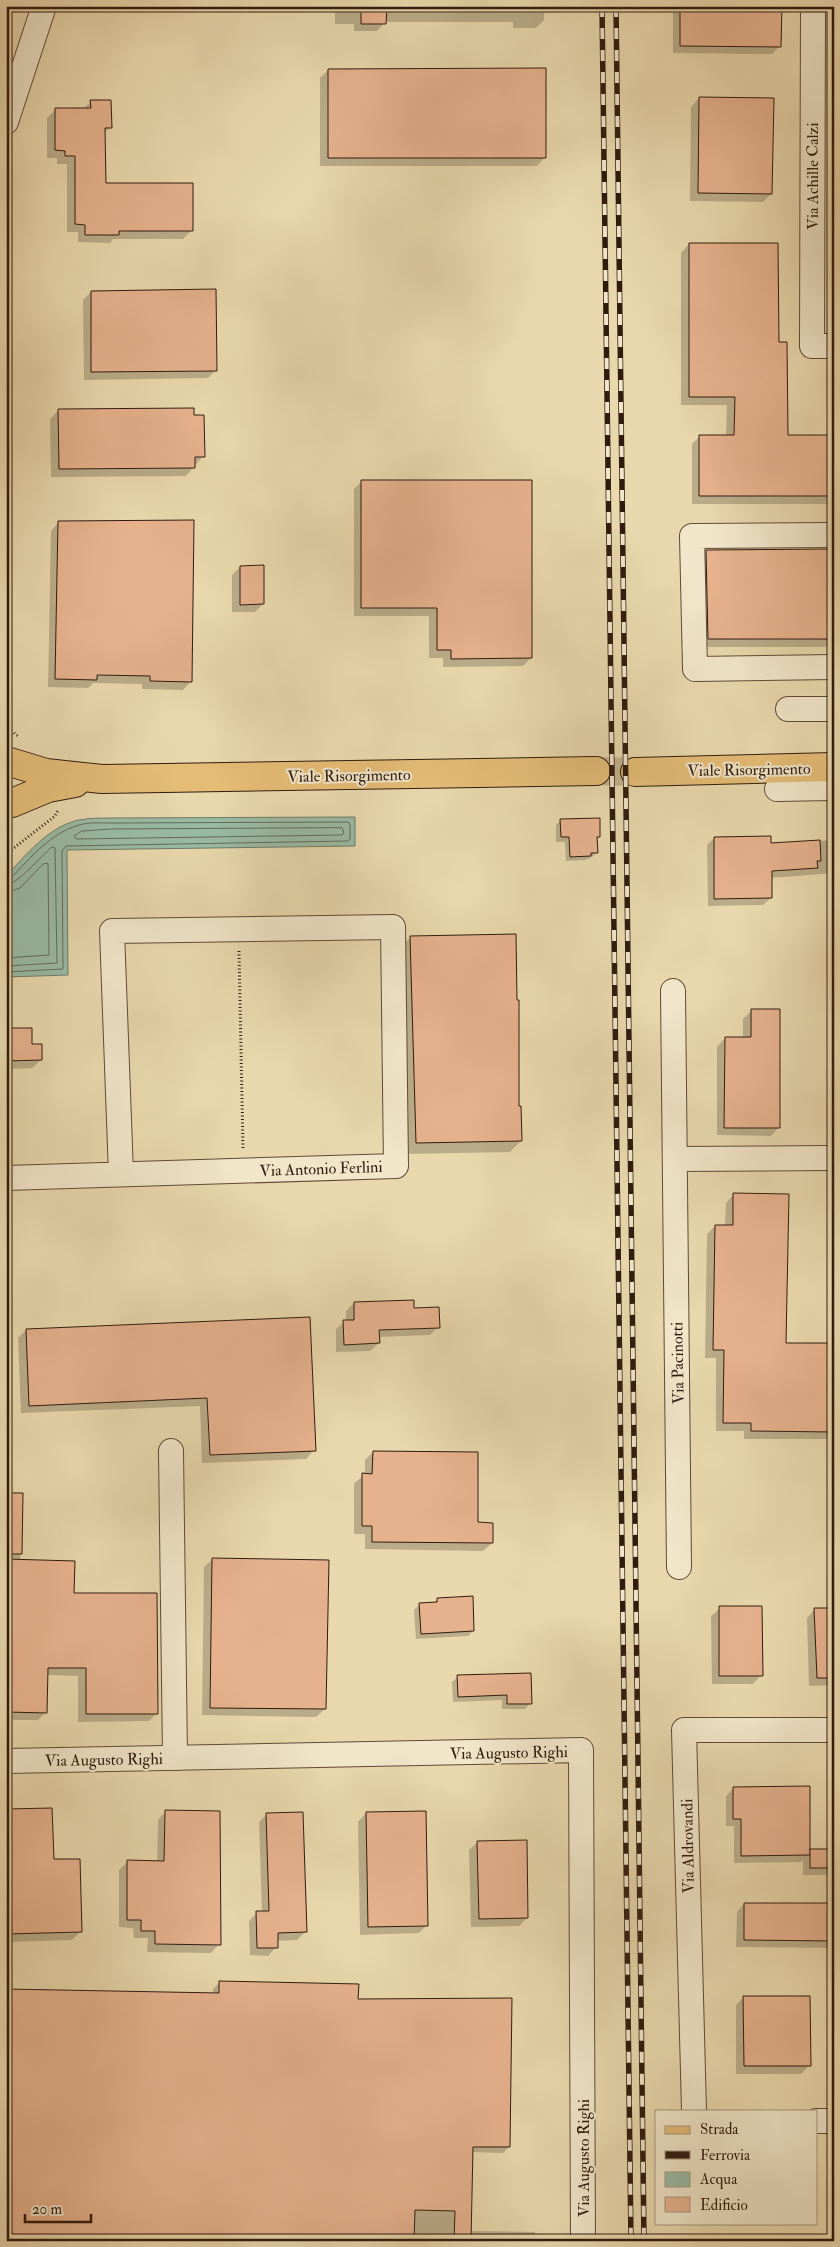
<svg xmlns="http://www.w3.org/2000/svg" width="840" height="2247" font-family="'IM FELL Double Pica',serif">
	<rect width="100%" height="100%" fill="#e9d8ad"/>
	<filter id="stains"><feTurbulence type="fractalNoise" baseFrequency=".004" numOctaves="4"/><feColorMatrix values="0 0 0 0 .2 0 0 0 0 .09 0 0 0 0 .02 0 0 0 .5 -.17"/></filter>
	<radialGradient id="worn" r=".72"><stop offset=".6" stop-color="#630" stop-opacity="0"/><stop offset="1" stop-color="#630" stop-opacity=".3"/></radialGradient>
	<path fill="#99bba5" stroke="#6f7b69" d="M355 817V846L67 850 68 975 6 977V876C26 855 49 826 79 820 89 818 100 818 110 818Z"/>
	<g fill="#0003">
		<path d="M335 6H544V20L536 28H513V22H385L377 31H354V24H335Z"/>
		<path d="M673 6H780V46L772 54 673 53Z"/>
		<path d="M328 70 545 157 537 166H320V78Z"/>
		<path d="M699 98 771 194 763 202 690 201 691 107Z"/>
		<path d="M91 102 110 127 104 133 105 185 191 231 183 239H113L110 243 78 242V232H67V164H57V158H47V118L55 110 83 109Z"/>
		<path d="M689 244 777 343 786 436H834V504H692V444L700 436H726L727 405H681V253Z"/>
		<path d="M91 292 216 370 208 378 84 380 83 300Z"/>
		<path d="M59 410 203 456 186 476 51 477 50 419Z"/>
		<path d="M362 481 531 658 523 666 443 667V658H429V616H354V489Z"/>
		<path d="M59 522 191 681 183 690 142 689V684L93 683 88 688 48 687 51 531Z"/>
		<path d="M707 551 834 639 826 647H700L698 559Z"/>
		<path d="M240 567 263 604 255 612H232V575Z"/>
		<path d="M561 820 599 836 596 839 597 852 592 857 585 860 566 861 565 842H556V825Z"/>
		<path d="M714 838 770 844 834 840V873L770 878 771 898 763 905 708 906 707 845Z"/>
		<path d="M410 938 518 1107 521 1141 510 1152 406 1154 399 948Z"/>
		<path d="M752 1010 779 1127 771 1136 717 1135V1047L725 1038H743V1019Z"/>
		<path d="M6 1030 41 1060 32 1068 6 1069Z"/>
		<path d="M734 1194 785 1344 834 1345V1439H744V1431H716V1358H705L707 1234 715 1226H725L726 1203Z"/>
		<path d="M834 1248V1294H828V1253Z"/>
		<path d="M354 1303 413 1309 438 1327 430 1335 378 1337 379 1343 370 1351 336 1352V1329L346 1321V1311Z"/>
		<path d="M309 1318 314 1450 306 1459 202 1463 200 1406 21 1413 18 1338 26 1330Z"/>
		<path d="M373 1452 476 1524 492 1543 483 1551 365 1549V1534H354V1483L365 1475V1460Z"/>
		<path d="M6 1494H22L20 1561 73 1594 157 1713 149 1721 78 1722V1676L47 1675 46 1712 38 1720H6Z"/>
		<path d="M213 1559 325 1709 316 1717 202 1715 204 1567Z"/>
		<path d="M438 1599 473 1631 468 1636 416 1639 414 1610 419 1605 433 1604Z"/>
		<path d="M720 1608 761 1675 753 1684H712L711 1616Z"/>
		<path d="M815 1609H834V1685L809 1686 807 1618Z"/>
		<path d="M458 1677 530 1703 525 1709H502V1700L453 1702 452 1682Z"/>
		<path d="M734 1788 809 1852 833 1867 826 1875H803V1860L801 1862 734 1863V1826H726V1796Z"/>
		<path d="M6 1810 81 1931 72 1940 6 1942Z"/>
		<path d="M166 1811 219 1944 211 1953 147 1952 148 1938H134L133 1928 119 1927V1870L128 1861 157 1862 158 1820Z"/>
		<path d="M366 1813 427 1925 419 1933 360 1935 358 1822Z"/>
		<path d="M267 1814 305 1932 297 1940 276 1941V1947L268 1956 250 1955 249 1921 257 1913 262 1912 259 1822Z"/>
		<path d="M478 1842 527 1918 519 1926 471 1927 469 1850Z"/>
		<path d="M744 1904 834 1905V1948L736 1947 737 1912Z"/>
		<path d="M219 1983 357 2000 509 2147 503 2153 471 2152 470 2231 535 2232V2241H6L213 1994V1989Z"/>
		<path d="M744 1997 809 2066 801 2074H736V2005Z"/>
	</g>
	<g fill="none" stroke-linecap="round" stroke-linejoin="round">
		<g stroke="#646b5a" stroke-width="1">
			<path d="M342 828 344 833 342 835 76 839 74 836 82 831 111 829Z"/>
			<path d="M6 879 11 878C31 857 51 833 79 825 89 822 101 823 111 823L348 822 350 824V839L348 841 66 846 62 851 63 969 6 972"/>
			<path d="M6 885C17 885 41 856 52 847L55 848 57 963 6 966"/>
			<path d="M6 893 20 888 43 864 48 863 49 955 6 958"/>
		</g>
	</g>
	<g fill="#e6b28e" stroke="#301b0e">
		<path d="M361 6H387L386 24H361Z"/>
		<path d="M680 6H782L781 47 680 46Z"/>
		<path d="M546 68V158H328V69Z"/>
		<path d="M699 97 774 98 772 194 698 193Z"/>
		<path d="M90 100H111L112 128H105L106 183H193V231H119V235H85V225L75 224V156H65V151L55 150V108H91Z"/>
		<path d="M689 243H778L779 342H787L788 435H834V496H699V435H734L735 397H689Z"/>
		<path d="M216 289 217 371 91 372V291Z"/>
		<path d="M194 408V415H204L205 457H195V468L59 469 58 409Z"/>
		<path d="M361 480H532V658L451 659V650H437V608H361Z"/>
		<path d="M194 520 192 682 150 681V676L97 675V680L55 679 58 521Z"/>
		<path d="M834 549V639H708L706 550Z"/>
		<path d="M264 565V604L240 605V566Z"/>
		<path d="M600 818V837H597L598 853H591V856L570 857 569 837H561L560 819Z"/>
		<path d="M771 836V843L820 840 821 861H817L818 868 772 871V898L714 899V837Z"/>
		<path d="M516 934 517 1000H519V1106H521L522 1141 416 1143 410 936Z"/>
		<path d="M751 1009H780V1128H724L725 1037H751Z"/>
		<path d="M6 1028H32V1044H42V1060L6 1061Z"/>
		<path d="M733 1193 789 1194 786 1343H834V1432L751 1431V1423H723L724 1350H713L715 1225H733Z"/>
		<path d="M414 1300V1308L439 1307 440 1328 379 1330 380 1343 344 1345 343 1320H354V1302Z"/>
		<path d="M310 1317 316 1451 210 1455 207 1398 29 1406 26 1329Z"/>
		<path d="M373 1451 478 1452V1522L493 1523V1543L372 1542V1526H362V1473L372 1474Z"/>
		<path d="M6 1493H23L22 1554H6Z"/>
		<path d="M212 1558 329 1560 326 1709 210 1708Z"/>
		<path d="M6 1559 75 1561 74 1593H157L158 1714H86V1668H48L47 1713 6 1712Z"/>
		<path d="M473 1596 474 1631 421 1634 419 1603 437 1602V1598Z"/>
		<path d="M719 1606H762L763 1676H719Z"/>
		<path d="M814 1608H834V1678H817Z"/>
		<path d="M531 1673 532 1704H507V1695L458 1697 457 1675Z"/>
		<path d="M810 1786V1855L741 1856V1819H733V1787Z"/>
		<path d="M52 1808 54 1859H80L82 1932 6 1934V1809Z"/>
		<path d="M165 1810 220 1811 221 1945 155 1944V1931H141V1920H127V1860L164 1861Z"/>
		<path d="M426 1811 428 1926 368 1927 366 1812Z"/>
		<path d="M303 1812 307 1932 278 1933V1948H257L256 1911H269L266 1813Z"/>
		<path d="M527 1840 528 1918 479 1919 477 1841Z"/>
		<rect x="810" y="1849" width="24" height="19"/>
		<path d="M744 1903H834V1941L744 1940Z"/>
		<path d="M219 1981 359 1984 358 1999 512 1998 510 2147H473L471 2241H454L455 2211 415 2210 414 2241H6V1989L219 1993Z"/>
		<path d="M743 1996H810L811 2066H744Z"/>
	</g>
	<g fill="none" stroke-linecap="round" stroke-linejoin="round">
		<path stroke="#c4b28d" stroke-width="28" stroke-dasharray="28 14" stroke-linecap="butt" d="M596 771 635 772"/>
		<defs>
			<g id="minor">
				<path d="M813 6 812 346H834"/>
				<path d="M6 122 44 6"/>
				<path d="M834 535 692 536 695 669 834 667"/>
				<path d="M788 709H834"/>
				<path d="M777 789 834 788"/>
				<path d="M673 991 679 1567"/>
				<path d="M675 1159 834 1158"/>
				<path d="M6 1178 396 1166 393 927 112 931 121 1174"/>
				<path d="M171 1451 175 1758"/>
				<path d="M6 1761 581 1750 583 2241"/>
				<path d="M694 2111 684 1730H834"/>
				<path d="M816 2121H834"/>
			</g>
			<g id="major">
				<path d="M10 762 46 773 102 779 596 771"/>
				<path d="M635 772 834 767"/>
				<path d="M12 803 48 788 75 783"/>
			</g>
		</defs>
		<use href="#minor" stroke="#5e4a36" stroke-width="26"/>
		<use href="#major" stroke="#301b0e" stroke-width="30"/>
		<g stroke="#301b0e" stroke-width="3" stroke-dasharray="1 2.5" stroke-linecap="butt">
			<path d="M6 726 19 737"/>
			<path d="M6 854 55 816 58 810"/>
			<path d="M239 951 243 1149"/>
		</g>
		<use href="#minor" stroke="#f1e6ca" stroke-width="24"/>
		<use href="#major" stroke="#e4bc76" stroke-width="28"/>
		<defs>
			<g id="rail">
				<path d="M602 6 631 2241"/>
				<path d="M616 6 644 2241"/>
			</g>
		</defs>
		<use href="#rail" stroke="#301b0e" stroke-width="5.5"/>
		<use href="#rail" stroke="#f1e6ca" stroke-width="4" stroke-dasharray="11" stroke-linecap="butt"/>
	</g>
	<g text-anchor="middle" stroke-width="4" stroke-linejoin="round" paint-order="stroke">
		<g font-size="16" fill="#301b0e" stroke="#f1e6ca">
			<text transform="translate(812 176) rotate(-90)" y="6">Via Achille Calzi</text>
			<text transform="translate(749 769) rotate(-1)" y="6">Viale Risorgimento</text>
			<text transform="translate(349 775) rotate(-1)" y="6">Viale Risorgimento</text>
			<text transform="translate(321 1168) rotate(-2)" y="6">Via Antonio Ferlini</text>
			<text transform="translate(677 1363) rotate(-91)" y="6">Via Pacinotti</text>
			<text transform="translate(509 1752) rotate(-1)" y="6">Via Augusto Righi</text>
			<text transform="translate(104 1759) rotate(-1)" y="6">Via Augusto Righi</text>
			<text transform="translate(687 1846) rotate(-91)" y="6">Via Aldrovandi</text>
			<text transform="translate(583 2158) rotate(-90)" y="6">Via Augusto Righi</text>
		</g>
	</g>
	<rect width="840" height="2247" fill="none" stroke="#e9d8ad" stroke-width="25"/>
	<rect x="8" y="8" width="825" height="2232" fill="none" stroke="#301b0e" stroke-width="2.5"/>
	<rect x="12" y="12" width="815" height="2222" fill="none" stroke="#301b0e"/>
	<rect x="655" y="2110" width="162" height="115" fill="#f1e6ca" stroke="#a4957f"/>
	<rect x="665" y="2126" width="25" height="8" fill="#e4bc76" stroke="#a4957f"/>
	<text x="700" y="2134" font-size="15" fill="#301b0e">Strada</text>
	<rect x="665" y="2151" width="25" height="8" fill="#301b0e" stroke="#a4957f"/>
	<text x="700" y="2160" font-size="15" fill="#301b0e">Ferrovia</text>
	<rect x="665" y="2172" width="25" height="15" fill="#99bba5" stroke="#a4957f"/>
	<text x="700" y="2184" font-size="15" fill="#301b0e">Acqua</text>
	<rect x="665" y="2197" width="25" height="15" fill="#e6b28e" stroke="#a4957f"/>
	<text x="700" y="2210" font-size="15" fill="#301b0e">Edificio</text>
	<path d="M25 2214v8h66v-8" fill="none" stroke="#301b0e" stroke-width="2.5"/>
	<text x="32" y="2214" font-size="15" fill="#301b0e" stroke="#f1e6ca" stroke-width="4" paint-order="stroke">20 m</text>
	<rect width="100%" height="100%" filter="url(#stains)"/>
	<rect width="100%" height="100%" fill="url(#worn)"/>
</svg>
